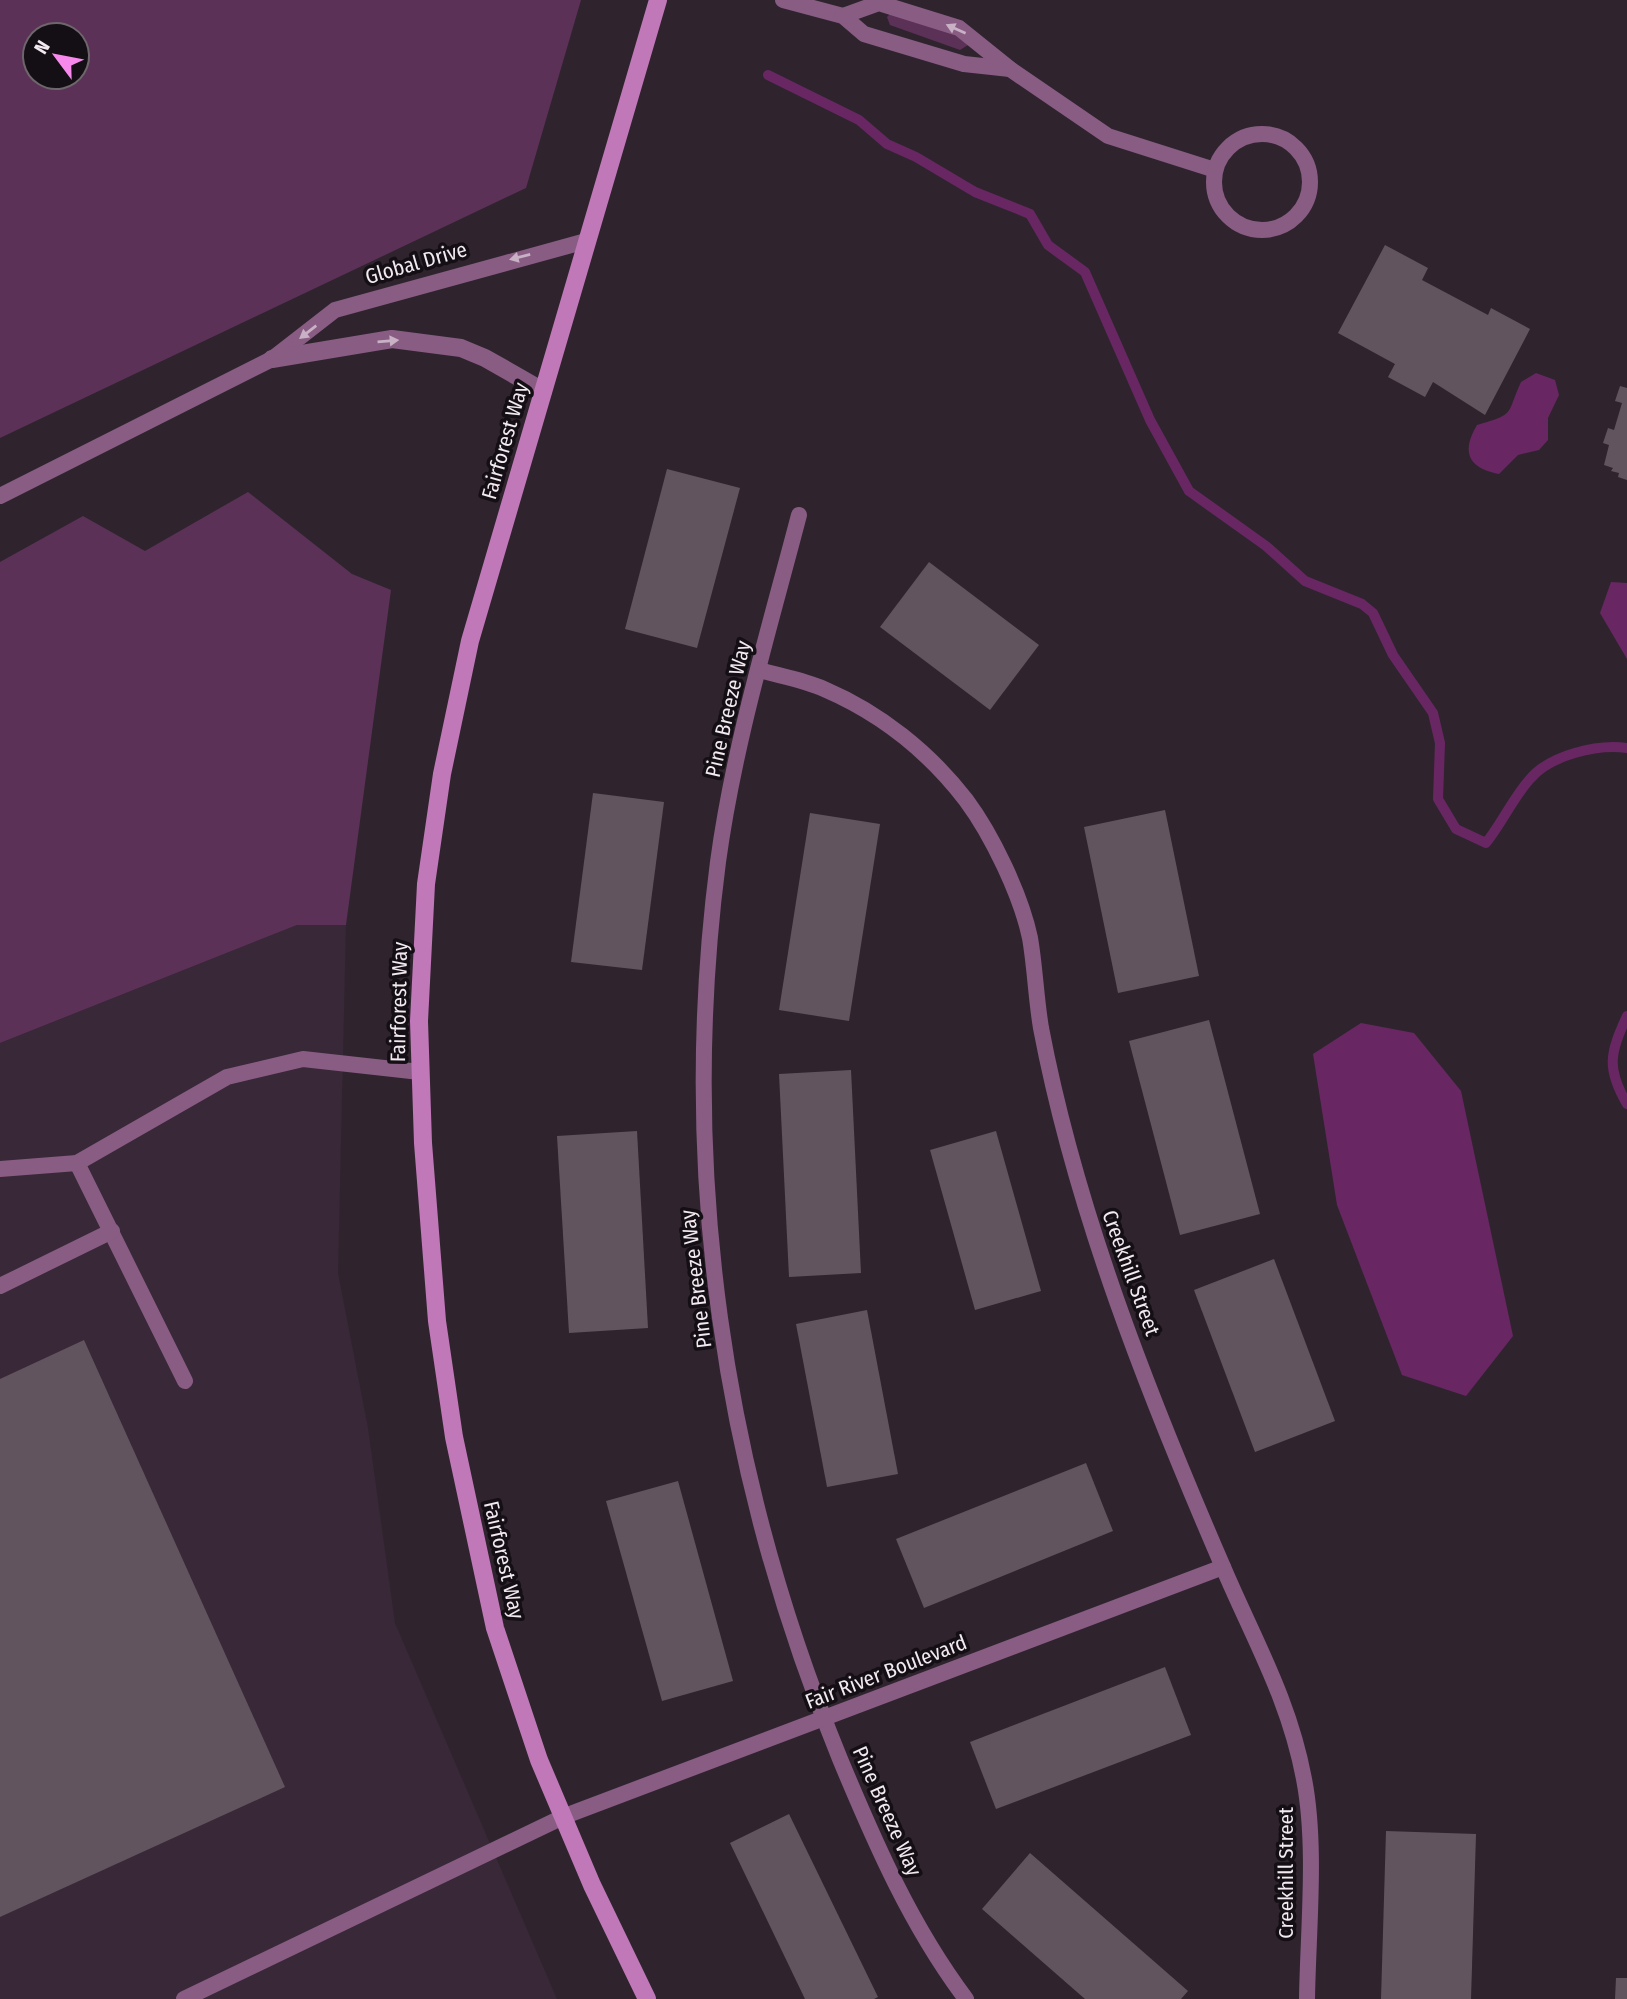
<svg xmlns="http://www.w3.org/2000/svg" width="1627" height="1999" font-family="'Fira Sans Condensed',sans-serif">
	<rect width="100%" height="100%" fill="#2f242e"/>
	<path fill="#392837" d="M297 925H346L338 1273 368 1428 395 1623 557 1999H0V1043Z"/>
	<g fill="#5c3157" fill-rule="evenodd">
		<path d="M0 0H581L526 188 0 438ZM35 35H77V77H35Z"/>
		<path d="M891 13 965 36 968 45 960 50 890 25 887 17Z"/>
		<path d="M248 492 352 574 391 590 346 925H297L0 1043V562L83 516 145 551Z"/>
	</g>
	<g fill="#682763">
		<path d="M1536 373 1555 380 1559 395 1548 418V440L1539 450 1518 455 1499 474C1468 468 1461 452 1477 425 1516 414 1506 415 1521 382Z"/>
		<path d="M1611 582 1627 583V659L1600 613Z"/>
		<path d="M1361 1023 1414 1033 1461 1091 1513 1336 1466 1396 1402 1375 1337 1205 1313 1054Z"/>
	</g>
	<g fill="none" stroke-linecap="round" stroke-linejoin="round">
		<g stroke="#682763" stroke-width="10">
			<path d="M768 75 859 120 887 144 916 157 975 192 1030 214 1048 245 1085 272 1150 420 1189 491 1266 546 1305 581 1362 604 1373 613 1393 655 1433 713 1440 743 1438 799 1456 829 1486 843C1502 823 1513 798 1530 779 1550 755 1597 744 1627 748"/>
			<path d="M1627 1016C1610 1053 1606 1068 1627 1104"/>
		</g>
	</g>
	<g fill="#61545f">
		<path d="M1385 245 1428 268 1422 280 1488 315 1491 308 1530 329 1485 415 1433 382 1425 397 1388 377 1395 364 1338 333Z"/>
		<path d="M1620 386 1627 388V480L1618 477 1619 473 1611 471 1613 468 1604 465 1609 445 1603 443 1608 428 1614 430 1622 403 1615 401Z"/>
		<path d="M667 469 740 488 697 648 625 629Z"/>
		<path d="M929 562 1039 645 990 710 880 627Z"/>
		<path d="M593 793 664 802 642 970 571 962Z"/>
		<path d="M1165 810 1199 976 1118 993 1084 827Z"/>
		<path d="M810 813 880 824 849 1021 779 1010Z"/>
		<path d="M1209 1020 1260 1214 1180 1235 1129 1041Z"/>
		<path d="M851 1070 861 1273 789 1277 779 1074Z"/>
		<path d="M637 1131 648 1328 569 1333 557 1136Z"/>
		<path d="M996 1131 1041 1291 975 1310 930 1150Z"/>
		<path d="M1274 1259 1335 1421 1255 1452 1194 1290Z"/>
		<path d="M867 1310 898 1474 827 1487 796 1324Z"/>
		<path d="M84 1340 285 1787 0 1917V1379Z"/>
		<path d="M1086 1463 1113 1531 924 1608 896 1539Z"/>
		<path d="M678 1481 733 1681 662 1701 606 1501Z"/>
		<path d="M1165 1667 1191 1735 996 1809 970 1742Z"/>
		<path d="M789 1814 878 1997 874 1999H805L730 1843Z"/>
		<path d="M1386 1831 1476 1834 1471 1999H1381Z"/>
		<path d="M1030 1853 1188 1991 1181 1999H1085L982 1909Z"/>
		<path d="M1616 1978H1627V1999H1615Z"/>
	</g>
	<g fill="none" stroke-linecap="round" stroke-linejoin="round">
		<g stroke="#895c84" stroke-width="16">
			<path d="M783 0 843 16 864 34 964 64 1010 69"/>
			<path d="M843 16 879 3 959 28 1010 69 1108 136 1215 170"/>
			<circle cx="1262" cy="182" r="48"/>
			<path d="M0 496 272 359 335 310 586 241"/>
			<path d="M799 515C769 630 734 744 718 862 678 1169 723 1474 840 1759 875 1843 911 1926 966 1999"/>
			<path d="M759 670C780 676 804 680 824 689 880 713 929 752 966 800 992 835 1021 895 1030 938 1035 967 1036 998 1041 1028 1076 1212 1149 1396 1223 1567 1254 1640 1289 1699 1304 1779 1317 1846 1308 1930 1307 1999"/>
			<path d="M77 1163 185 1381"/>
			<path d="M0 1169 77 1163 227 1077 303 1059 420 1072"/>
			<path d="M0 1286 112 1231"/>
			<path d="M184 1999 565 1816 1223 1567"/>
		</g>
		<path stroke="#895c84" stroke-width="18" d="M272 359 392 339 461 348 485 358 543 391"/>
		<path stroke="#c078b8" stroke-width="18" d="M647 1999 592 1885 539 1760 495 1628 454 1437 437 1321 423 1143 419 1021 426 884 442 774 470 641 658 0"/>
	</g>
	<defs><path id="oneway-solid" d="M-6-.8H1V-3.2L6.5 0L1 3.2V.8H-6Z" transform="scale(1.75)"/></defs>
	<g fill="#c8b1c5">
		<use href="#oneway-solid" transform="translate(956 29) rotate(-156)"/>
		<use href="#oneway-solid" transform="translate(520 257) rotate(166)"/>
		<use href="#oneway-solid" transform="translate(308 332) rotate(142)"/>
		<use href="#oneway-solid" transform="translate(388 341) rotate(-5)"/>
	</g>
	<g text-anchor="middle" stroke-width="7" stroke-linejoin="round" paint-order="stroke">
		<g font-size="21" fill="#f2eaf0" stroke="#140f14">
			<text transform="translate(416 263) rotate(-16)" y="7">Global Drive</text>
			<text transform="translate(505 441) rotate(-74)" y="7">Fairforest Way</text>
			<text transform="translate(728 709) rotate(-77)" y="7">Pine Breeze Way</text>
			<text transform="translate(399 1002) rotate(-89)" y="7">Fairforest Way</text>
			<text transform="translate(1131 1273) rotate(70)" y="7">Creekhill Street</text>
			<text transform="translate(696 1279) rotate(-97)" y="7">Pine Breeze Way</text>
			<text transform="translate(504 1560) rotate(77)" y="7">Fairforest Way</text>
			<text transform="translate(886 1672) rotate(-21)" y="7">Fair River Boulevard</text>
			<text transform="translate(887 1811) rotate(66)" y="7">Pine Breeze Way</text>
			<text transform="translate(1286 1873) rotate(-90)" y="7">Creekhill Street</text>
		</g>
	</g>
	<g transform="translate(56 56) rotate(302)"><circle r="33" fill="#140f14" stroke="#6d676c" stroke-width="2"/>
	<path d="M0-5L12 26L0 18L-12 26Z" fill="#f788ec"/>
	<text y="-10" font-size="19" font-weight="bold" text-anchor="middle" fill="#f2eaf0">N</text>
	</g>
</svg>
